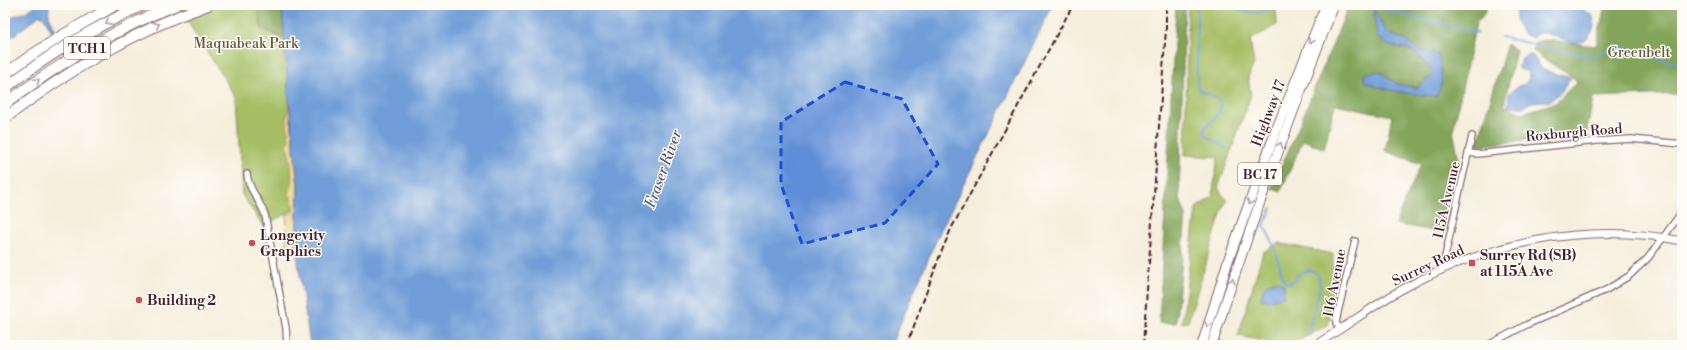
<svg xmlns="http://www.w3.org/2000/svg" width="1687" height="350" font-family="'Libre Bodoni',serif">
	<rect width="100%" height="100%" fill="#fdfcf7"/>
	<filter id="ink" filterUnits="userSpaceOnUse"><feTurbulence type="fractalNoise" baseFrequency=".025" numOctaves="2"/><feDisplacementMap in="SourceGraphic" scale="8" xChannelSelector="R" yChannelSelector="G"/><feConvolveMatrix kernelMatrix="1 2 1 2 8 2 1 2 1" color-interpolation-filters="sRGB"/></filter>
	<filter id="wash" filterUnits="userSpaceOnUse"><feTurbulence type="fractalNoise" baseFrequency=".012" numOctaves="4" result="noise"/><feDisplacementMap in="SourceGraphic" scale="16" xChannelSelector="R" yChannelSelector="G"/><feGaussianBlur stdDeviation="0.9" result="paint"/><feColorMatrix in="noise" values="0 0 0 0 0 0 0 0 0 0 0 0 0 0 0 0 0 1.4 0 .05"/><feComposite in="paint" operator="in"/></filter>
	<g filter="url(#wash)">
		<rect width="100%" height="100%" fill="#f6eedc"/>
		<g fill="#a4be64" stroke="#776e48">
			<path d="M192 5H287L300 206 271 222 270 225 269 223 263 226 242 195 236 97 180 10Z"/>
			<path d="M1188 5H1276L1277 25 1250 40 1254 64 1248 77 1251 95 1218 188 1227 201 1223 207 1188 322 1182 323 1196 208 1212 197 1218 157 1185 155Z"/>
			<path d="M1278 243 1333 254V270L1341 275 1328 325 1300 340 1279 344 1238 336 1263 252Z"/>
		</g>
		<g fill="#83a55a" stroke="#666242" fill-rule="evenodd">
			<path d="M258 5H282L284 39 261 28Z"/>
			<path d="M1176 5H1185L1179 197 1186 215 1176 323H1159Z"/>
			<path d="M1349 5H1487L1485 13 1476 23 1453 131 1459 159 1445 233 1395 224 1421 164 1385 151 1392 116 1335 104 1324 149 1303 140 1281 191 1271 189 1294 138ZM1374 10 1387 32 1405 40 1416 49 1438 55 1437 96 1404 93 1378 87 1379 71 1397 84 1417 88 1434 74C1418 55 1416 49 1390 46Z"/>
			<path d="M1605 5H1682V94L1593 97 1587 133 1477 146 1507 44 1516 50 1504 105 1522 113 1555 103 1578 81 1532 51 1536 42 1544 40 1596 46Z"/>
		</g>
		<path fill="#eeda9e" stroke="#9c7c64" d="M289 101 298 186 296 249 288 246C284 236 288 225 286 215L292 213 294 210 289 192 292 185 291 164 287 145 289 140 287 120Z"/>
		<g fill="#6f9dd7" stroke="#5c5e81">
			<path d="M36 5H50C46 13 52 23 56 30L52 32 44 17 40 15 5 42V19L26 12Z"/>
			<path d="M282 5H1053L939 234 891 345H310L296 249 298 186 289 101Z"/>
			<path d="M1516 5H1591L1583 6V10L1592 15C1597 26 1593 32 1585 41L1572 43 1547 33H1537L1534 38 1523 34 1516 21Z"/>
			<path d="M1373 9 1387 32 1405 40 1416 49 1438 55C1441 68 1445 84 1436 96L1404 93 1378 87 1366 82 1364 74 1379 71 1397 84 1417 88 1434 74 1418 54 1406 48 1390 46 1377 37Z"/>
			<path d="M1528 54 1533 56 1543 70 1571 78 1561 92 1550 101 1532 102 1522 107 1508 106 1509 94 1518 86 1525 84 1529 78 1528 72 1517 68 1522 59Z"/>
			<path d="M1276 280 1284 284V296L1268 301 1261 299C1262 287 1265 284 1276 280Z"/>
		</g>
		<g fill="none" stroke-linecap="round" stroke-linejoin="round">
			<g stroke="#6f9dd7" stroke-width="2">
				<path d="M1197 5V85L1199 90C1204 93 1209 94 1214 97 1231 106 1213 120 1205 127L1204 134 1226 148"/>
				<path d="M1227 5C1253 14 1253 17 1279 6"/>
				<path d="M1364 5 1478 33"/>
				<path d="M1501 37 1592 57C1632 34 1644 62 1682 63"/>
				<path d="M1272 208 1264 225 1275 248 1283 279 1286 283H1291L1300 273 1309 270C1313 272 1318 273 1319 277 1324 292 1307 318 1310 335"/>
			</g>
		</g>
	</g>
	<g filter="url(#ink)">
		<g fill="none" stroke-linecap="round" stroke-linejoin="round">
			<defs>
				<g id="minor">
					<path d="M1469 153 1477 154 1597 141 1631 139 1682 144"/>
					<path d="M247 174C248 189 260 200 265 215L286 328 287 345"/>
					<path d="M1442 270 1472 136"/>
					<path d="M1340 329 1336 323 1338 312 1355 241"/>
					<path d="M1488 345 1526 325 1606 290 1629 276 1648 258 1682 212"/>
				</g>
				<path id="tertiary" d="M1315 345C1344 328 1370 308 1399 291 1485 243 1585 221 1682 241"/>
				<g id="trunk">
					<path d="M1202 345 1228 261 1277 128 1326 5"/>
					<path d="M1212 345C1248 230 1290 117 1334 5"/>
				</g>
				<g id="motorway">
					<path d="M5 74C40 48 78 25 116 5"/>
					<path d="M5 88C48 55 94 27 143 5"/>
					<path d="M5 104C58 64 114 29 176 5"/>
					<path d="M5 118C68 71 133 31 208 5"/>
				</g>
			</defs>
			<use href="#minor" stroke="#866769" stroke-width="8"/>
			<use href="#tertiary" stroke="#866769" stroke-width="9"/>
			<use href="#trunk" stroke="#866769" stroke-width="11"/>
			<use href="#motorway" stroke="#866769" stroke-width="12"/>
			<use href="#minor" stroke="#fff" stroke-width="5.5"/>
			<use href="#tertiary" stroke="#fff" stroke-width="7"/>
			<use href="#trunk" stroke="#fff" stroke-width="9"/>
			<use href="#motorway" stroke="#fff" stroke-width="10"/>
			<g stroke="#4a1f2b" stroke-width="2" stroke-dasharray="6 3" stroke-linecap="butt">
				<path d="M907 345 940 255 951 229 1073 5"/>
				<path d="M1143 345 1166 29V5"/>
			</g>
		</g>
		<defs><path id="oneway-chevron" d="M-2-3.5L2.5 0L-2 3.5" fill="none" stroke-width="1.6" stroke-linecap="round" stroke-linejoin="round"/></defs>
		<g stroke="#ae9aa0">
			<use href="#oneway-chevron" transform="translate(108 22) rotate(152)"/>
			<use href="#oneway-chevron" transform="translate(157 25) rotate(-25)"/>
			<use href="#oneway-chevron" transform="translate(1311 41) rotate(112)"/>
			<use href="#oneway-chevron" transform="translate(37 81) rotate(-35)"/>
			<use href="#oneway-chevron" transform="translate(1280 145) rotate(-70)"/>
			<use href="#oneway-chevron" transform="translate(1250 202) rotate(110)"/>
			<use href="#oneway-chevron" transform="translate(1232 281) rotate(-73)"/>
			<use href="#oneway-chevron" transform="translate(1208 325) rotate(107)"/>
		</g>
	</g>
	<path fill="#1d4ed8" fill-opacity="0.2" stroke="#1d4ed8" stroke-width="3" stroke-dasharray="8 5" stroke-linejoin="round" d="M845 82 902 99 938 164 885 223 802 244 781 184V122Z"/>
	<g fill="#d1495b" stroke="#fdfcf7" stroke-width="1.5">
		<circle cx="252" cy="243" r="4"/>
		<rect x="1468" y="259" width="8" height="8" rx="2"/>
		<circle cx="139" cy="300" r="4"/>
	</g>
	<g text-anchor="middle" stroke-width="3" stroke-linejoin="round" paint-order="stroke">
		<g fill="#fdfcf7" stroke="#806168" stroke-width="1">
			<rect x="64" y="37" width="46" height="22" rx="3"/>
			<rect x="1238" y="163" width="44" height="22" rx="3"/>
		</g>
		<g font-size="13" font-weight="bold" fill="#4a1f2b">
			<text x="87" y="53">TCH 1</text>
			<text x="1260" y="179">BC 17</text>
		</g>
		<g font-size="14" fill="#6a573f" stroke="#fdfcf7">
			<text x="246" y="48">Maquabeak Park</text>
			<text x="1639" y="57">Greenbelt</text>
		</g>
		<g font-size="14" fill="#4a1f2b" stroke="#fdfcf7">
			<text transform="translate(1268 113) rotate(-69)" y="5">Highway 17</text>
			<text transform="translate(1574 132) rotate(-5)" y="5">Roxburgh Road</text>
			<text transform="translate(1446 200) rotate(-77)" y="5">115A Avenue</text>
			<text transform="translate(1428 265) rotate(-25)" y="5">Surrey Road</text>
			<text transform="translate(1334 283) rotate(-79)" y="5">116 Avenue</text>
		</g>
		<g font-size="14" font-weight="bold" fill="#4a1f2b" stroke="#fdfcf7" text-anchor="start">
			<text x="260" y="240">Longevity<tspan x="260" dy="16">Graphics</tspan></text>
			<text x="1480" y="260">Surrey Rd (SB)<tspan x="1480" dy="16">at 115A Ave</tspan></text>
			<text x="147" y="305">Building 2</text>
		</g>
		<g font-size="15" font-style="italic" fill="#5b5878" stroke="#fdfcf7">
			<text transform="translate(663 169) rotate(-70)" y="5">Fraser River</text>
		</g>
	</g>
	<rect width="1687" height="350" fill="none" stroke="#fdfcf7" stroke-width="20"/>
</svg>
